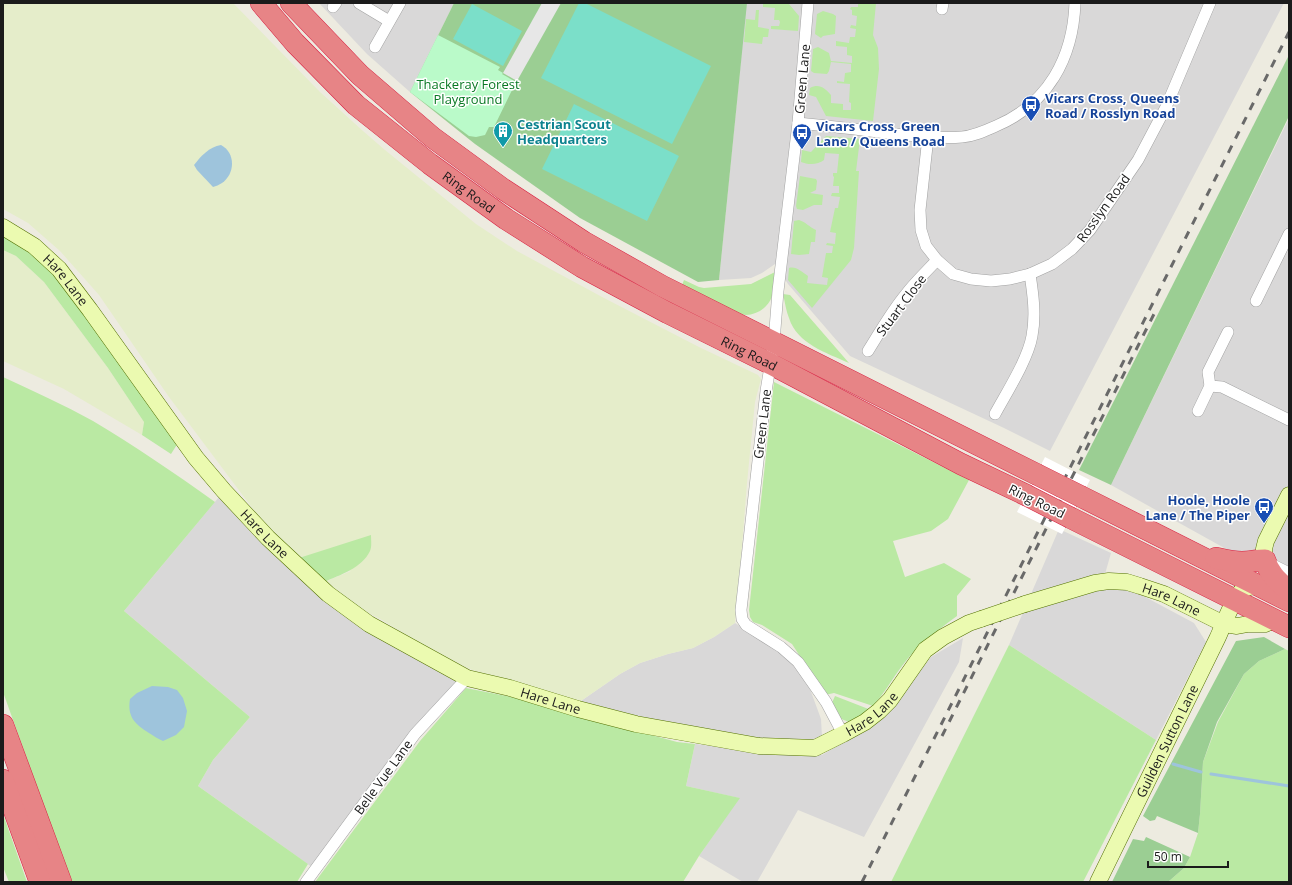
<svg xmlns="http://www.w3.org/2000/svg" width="1292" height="885" font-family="'Open Sans',sans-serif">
	<rect width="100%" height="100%" fill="#edebe0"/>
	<g fill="#d9d8d8">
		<path d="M319 3H454L410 92 367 54Z"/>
		<path d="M745 3H1284L1050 451 1004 428 850 356 788 284 775 264 762 273 751 278 719 280 739 80 746 3Z"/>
		<path d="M1289 118V584L1111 485Z"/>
		<path d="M224 491 328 594 467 678 415 734 316 870 198 786 213 760 250 717 124 611Z"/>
		<path d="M1059 529 1111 553 1101 588 1134 591 1194 623 1206 642 1156 740 1009 645Z"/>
		<path d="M735 623 783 654 796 668 810 689 821 719 822 737 816 740 807 741 735 736 661 721 578 703 620 674 640 663 668 654 693 648 714 637Z"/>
		<path d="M963 638 959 662 864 837 798 810 757 882H743L699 856 739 798 686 786 695 744 789 755H822L873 725 899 699 931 657Z"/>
	</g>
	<g fill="#e5edca">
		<path d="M3 3H233L320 92 363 131 385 150 476 224 517 251 604 298 699 347 758 375 761 379 755 402 747 483 741 559 735 623 714 637 693 648 668 654 640 663 620 674 578 703 474 671 435 653 382 620 353 605 324 582 351 571 299 558 259 517 169 397 99 295 60 251 28 223 3 209Z"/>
		<path d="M3 250 16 256 44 282 108 368 144 422 142 435 64 389 3 361Z"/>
	</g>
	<g fill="#bae9a3">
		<path d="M763 3 789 4 799 16 798 31 771 29V26H779L780 22 779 20H774L775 8 763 7Z"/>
		<path d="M858 3H876L873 35 878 48 879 69 873 121 826 116 816 97 809 95 810 88C819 83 825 88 831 95V103L843 104V110H851V103L849 102 850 84 837 83V81L844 82 845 73 851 72V64L831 62 829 71 827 74 814 73 811 71 813 49 818 47 829 53 831 61 852 63V56L847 55V47L836 46V41L849 43 850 37H855L856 29 850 28 851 25 856 26 857 16 852 15V10L850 9 851 7H858Z"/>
		<path d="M756 10H759L758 27 769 29 768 37H763L762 44 744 42 746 19 755 20Z"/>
		<path d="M823 11 833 14 836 16 835 34 823 36 821 38 815 34 817 14Z"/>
		<path d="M826 136 860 139 856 171H859L854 248 851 260 812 308 788 280 789 268C796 266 802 272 808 276L807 283 827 285 828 278 822 277 826 253H832L833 246 826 245 827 243 835 244V243L836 233 830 232 835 208H838L840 197 831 196 832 193H839V186H833L834 177 833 176V173H837L839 154 825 153 824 160C818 165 808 165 801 162L802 150 811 152Z"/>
		<path d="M800 176 816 179 817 181 816 190 810 193 823 195 822 205H814L803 210 797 209 796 206Z"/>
		<path d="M799 220C806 222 809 227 816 230L815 242H811L809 254 799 255 791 254 794 221Z"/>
		<path d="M3 235 28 251 59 280 178 443 171 454 142 435 144 422 108 368 44 282 16 256 3 250Z"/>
		<path d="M775 272C774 279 774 289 772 296 769 307 757 315 746 315 736 315 694 291 682 285L684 280 699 287 704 288 751 284Z"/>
		<path d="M783 294 790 295 849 363C827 353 797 344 789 318 786 311 785 302 783 294Z"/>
		<path d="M3 377C33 391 64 405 93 421 135 446 176 474 215 502L124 611 250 717 213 760 198 786 308 864 297 882H71L3 692Z"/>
		<path d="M774 382 969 480 948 519 931 531 893 541 905 577 944 563 971 579 957 596V616C937 631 917 645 902 666 892 679 884 694 873 706L834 693 825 695 792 644 762 625 753 622 750 617 749 610Z"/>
		<path d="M371 535C371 540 372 547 370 551 362 568 340 575 324 582L299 558Z"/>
		<path d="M1009 645 1156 740 1083 882H891Z"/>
		<path d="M1285 649 1289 651V882H1168L1184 868 1190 857 1198 833 1200 814 1203 762 1218 722 1244 674 1259 661Z"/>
		<path d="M466 688 511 697 677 742 695 744 686 786 740 798 699 856 683 882H315L420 741Z"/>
		<path d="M835 696 871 710 850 722C838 719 837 715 831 705Z"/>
		<path d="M3 814 27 882H9L3 867Z"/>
	</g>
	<g fill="#9bce93">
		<path d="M454 3H747L719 280 698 282 580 218 475 144 410 92Z"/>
		<path d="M1289 55V116L1111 485 1079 470Z"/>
		<path d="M1264 637 1285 649 1259 661 1244 674 1217 722 1203 762 1200 814 1198 833 1157 816 1155 820 1150 821 1143 816 1236 641Z"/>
		<path d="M1146 837 1190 857 1184 868 1168 882H1112L1133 839 1144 841Z"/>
	</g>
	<path fill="#bafac9" d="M438 35 500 67 498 70 503 73 502 74 516 82 494 127H489L485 135 476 137 469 136 410 92Z"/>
	<g fill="#7bdfc9">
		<path d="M579 3H585L711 66 672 144 541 78Z"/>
		<path d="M472 4 522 31 503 66 453 39Z"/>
		<path d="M574 104 679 156 647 221 542 169Z"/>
	</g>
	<path fill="#e7e7e7" d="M542 3H561L517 81 503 73Z"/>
	<g fill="#9ec4dc">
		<path d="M221 145C236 153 235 174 222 183 219 185 216 186 213 187L197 170 194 165C201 156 209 147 221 145Z"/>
		<path d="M152 686 168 687 177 690 183 698 187 711 184 727 176 735 163 741C158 739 154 736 149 733 135 724 127 717 130 699L137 693Z"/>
	</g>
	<path fill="#fff" d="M1045 457 1090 480 1062 534 1017 512Z"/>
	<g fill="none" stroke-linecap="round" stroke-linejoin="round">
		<g stroke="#9ec4dc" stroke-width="3">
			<path d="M1173 764 1201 772"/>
			<path d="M1211 774 1289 786"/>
		</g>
		<defs>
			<g id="street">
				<path d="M359 3 389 21"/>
				<path d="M808 3 798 123 778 291 774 342 766 391 741 610 742 619 746 625 781 647 798 662 826 702 843 734"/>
				<path d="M333 7 336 3"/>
				<path d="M942 9 943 3"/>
				<path d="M375 47 400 3"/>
				<path d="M798 123C830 126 863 130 895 134 917 136 939 139 962 137 974 136 985 131 996 126 1048 104 1073 58 1075 3"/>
				<path d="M928 137 920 210 921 230 926 246 937 260 953 274 971 279 991 281 1010 279 1030 274 1052 264 1072 249 1090 230 1138 160 1166 107 1210 3"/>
				<path d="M1256 301 1289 234"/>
				<path d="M1228 332 1208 372 1210 386 1222 387 1289 420"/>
				<path d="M868 351C880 332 891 312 906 294 915 282 927 271 937 260"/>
				<path d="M1198 411 1210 386"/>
				<path d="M995 414C1007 392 1028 359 1032 336 1036 315 1033 294 1030 274"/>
				<path d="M1269 563 1289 573"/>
				<path d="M306 882 415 734 467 678"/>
			</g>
			<g id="secondary">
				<path id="s1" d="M3 227 34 246 59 269 90 310 196 458 224 491 268 538 328 594 369 624 467 678 510 688 578 709 636 724 759 746 815 748 843 734 865 722 879 711 890 700 925 650 943 637 969 623 981 619"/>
				<path d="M1265 560 1264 549 1266 541 1289 495"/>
				<path id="s2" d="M1025 604 1095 583 1109 581 1127 582 1140 586 1164 594 1224 624 1237 626 1248 624H1265L1275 620"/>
				<path id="s3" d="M1098 882 1217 639C1223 627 1233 596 1244 589 1248 587 1254 586 1259 585"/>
			</g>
			<g id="highway">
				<path id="s4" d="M261 3 295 43 356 105 430 164 506 219 582 267 668 313 771 364 961 464 1026 495"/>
				<path d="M291 3 360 75 432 137 503 189 584 242 662 286 1036 474"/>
				<path d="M1082 497 1289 601"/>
				<path d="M1071 518 1289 627"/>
				<path d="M1216 558C1225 560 1233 562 1242 562 1250 562 1257 560 1265 560 1269 574 1279 582 1289 591"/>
				<path d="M3 725 61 882"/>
				<path d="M3 780 40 882"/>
			</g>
		</defs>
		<use href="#street" stroke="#a2a2a2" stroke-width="12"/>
		<use href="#secondary" stroke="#537102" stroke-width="17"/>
		<use href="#highway" stroke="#d81f41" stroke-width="22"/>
		<use href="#street" stroke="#fff" stroke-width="11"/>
		<use href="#secondary" stroke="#ebfab0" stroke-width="16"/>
		<use href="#highway" stroke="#e78486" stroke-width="21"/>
		<g stroke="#696969" stroke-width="3" stroke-dasharray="8 8" stroke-linecap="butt">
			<path d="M942 736 1156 310"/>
			<path d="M862 882 1289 32"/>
		</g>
		<defs>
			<path id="secondary-bridge" d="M981 619 1025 604"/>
			<g id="highway-bridge">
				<path d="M1036 474 1082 497"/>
				<path d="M1026 495 1071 518"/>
			</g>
		</defs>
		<use href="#secondary-bridge" stroke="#537102" stroke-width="17" stroke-linecap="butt"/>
		<use href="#highway-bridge" stroke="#d81f41" stroke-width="22" stroke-linecap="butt"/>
		<use href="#secondary-bridge" stroke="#ebfab0" stroke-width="16"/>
		<use href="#highway-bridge" stroke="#e78486" stroke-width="21"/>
	</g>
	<defs>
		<symbol id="bus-pin" viewBox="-11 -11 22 30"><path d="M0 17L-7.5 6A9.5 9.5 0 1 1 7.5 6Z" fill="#1a4fb4" stroke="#fff"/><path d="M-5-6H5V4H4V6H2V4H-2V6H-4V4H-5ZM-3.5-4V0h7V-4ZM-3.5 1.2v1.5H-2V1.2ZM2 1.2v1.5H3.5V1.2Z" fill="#fff"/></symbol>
		<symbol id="building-pin" viewBox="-11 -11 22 30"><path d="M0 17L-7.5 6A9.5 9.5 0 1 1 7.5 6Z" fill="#0f9aa8" stroke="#fff"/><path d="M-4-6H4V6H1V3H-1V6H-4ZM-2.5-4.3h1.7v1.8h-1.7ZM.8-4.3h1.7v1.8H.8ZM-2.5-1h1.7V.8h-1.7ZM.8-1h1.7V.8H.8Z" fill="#fff"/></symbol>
	</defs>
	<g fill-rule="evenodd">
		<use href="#bus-pin" x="1020" y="94" width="22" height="30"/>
		<use href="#building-pin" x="492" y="120" width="22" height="30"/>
		<use href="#bus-pin" x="791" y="122" width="22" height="30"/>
		<use href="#bus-pin" x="1253" y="496" width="22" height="30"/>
	</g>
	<g text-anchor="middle" stroke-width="3" stroke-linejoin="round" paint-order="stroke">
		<g font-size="13" fill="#1b1b1b" stroke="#fff">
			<text transform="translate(802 79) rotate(-85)" y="5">Green Lane</text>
			<text dy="5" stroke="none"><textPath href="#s4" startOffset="282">Ring Road</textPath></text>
			<text transform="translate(1103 208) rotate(-54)" y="5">Rosslyn Road</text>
			<text dy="5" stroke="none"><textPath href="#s1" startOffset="83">Hare Lane</textPath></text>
			<text transform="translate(901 305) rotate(-53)" y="5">Stuart Close</text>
			<text dy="5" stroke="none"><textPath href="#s4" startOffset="606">Ring Road</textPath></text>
			<text transform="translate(762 424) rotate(-83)" y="5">Green Lane</text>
			<text transform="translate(1037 501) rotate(26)" y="5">Ring Road</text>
			<text dy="5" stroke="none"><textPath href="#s1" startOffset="406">Hare Lane</textPath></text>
			<text dy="5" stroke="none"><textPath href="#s2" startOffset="153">Hare Lane</textPath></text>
			<text dy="5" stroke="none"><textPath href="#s1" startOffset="743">Hare Lane</textPath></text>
			<text dy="5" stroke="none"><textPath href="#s1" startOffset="1079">Hare Lane</textPath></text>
			<text dy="5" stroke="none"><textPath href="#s3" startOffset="157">Guilden Sutton Lane</textPath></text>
			<text transform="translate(383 777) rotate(-54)" y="5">Belle Vue Lane</text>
		</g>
		<g font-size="13" fill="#097924" stroke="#fff">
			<text x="468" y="89">Thackeray Forest<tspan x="468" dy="15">Playground</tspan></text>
		</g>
		<g font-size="13" font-weight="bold" fill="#164399" stroke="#fff" text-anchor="start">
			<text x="1045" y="103">Vicars Cross, Queens<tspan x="1045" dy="15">Road / Rosslyn Road</tspan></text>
			<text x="816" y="131">Vicars Cross, Green<tspan x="816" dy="15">Lane / Queens Road</tspan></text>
			<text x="1250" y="505" text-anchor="end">Hoole, Hoole<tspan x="1250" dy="15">Lane / The Piper</tspan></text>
		</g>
		<g font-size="13" font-weight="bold" fill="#0d838f" stroke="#fff" text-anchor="start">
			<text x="517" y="129">Cestrian Scout<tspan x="517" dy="15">Headquarters</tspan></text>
		</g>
	</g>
	<rect width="1292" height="885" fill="none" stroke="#1b1b1b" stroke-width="8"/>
	<path d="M1148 861v6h80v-6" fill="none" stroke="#1b1b1b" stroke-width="2"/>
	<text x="1154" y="861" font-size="12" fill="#1b1b1b" stroke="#ffffff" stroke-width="3" paint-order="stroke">50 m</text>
</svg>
